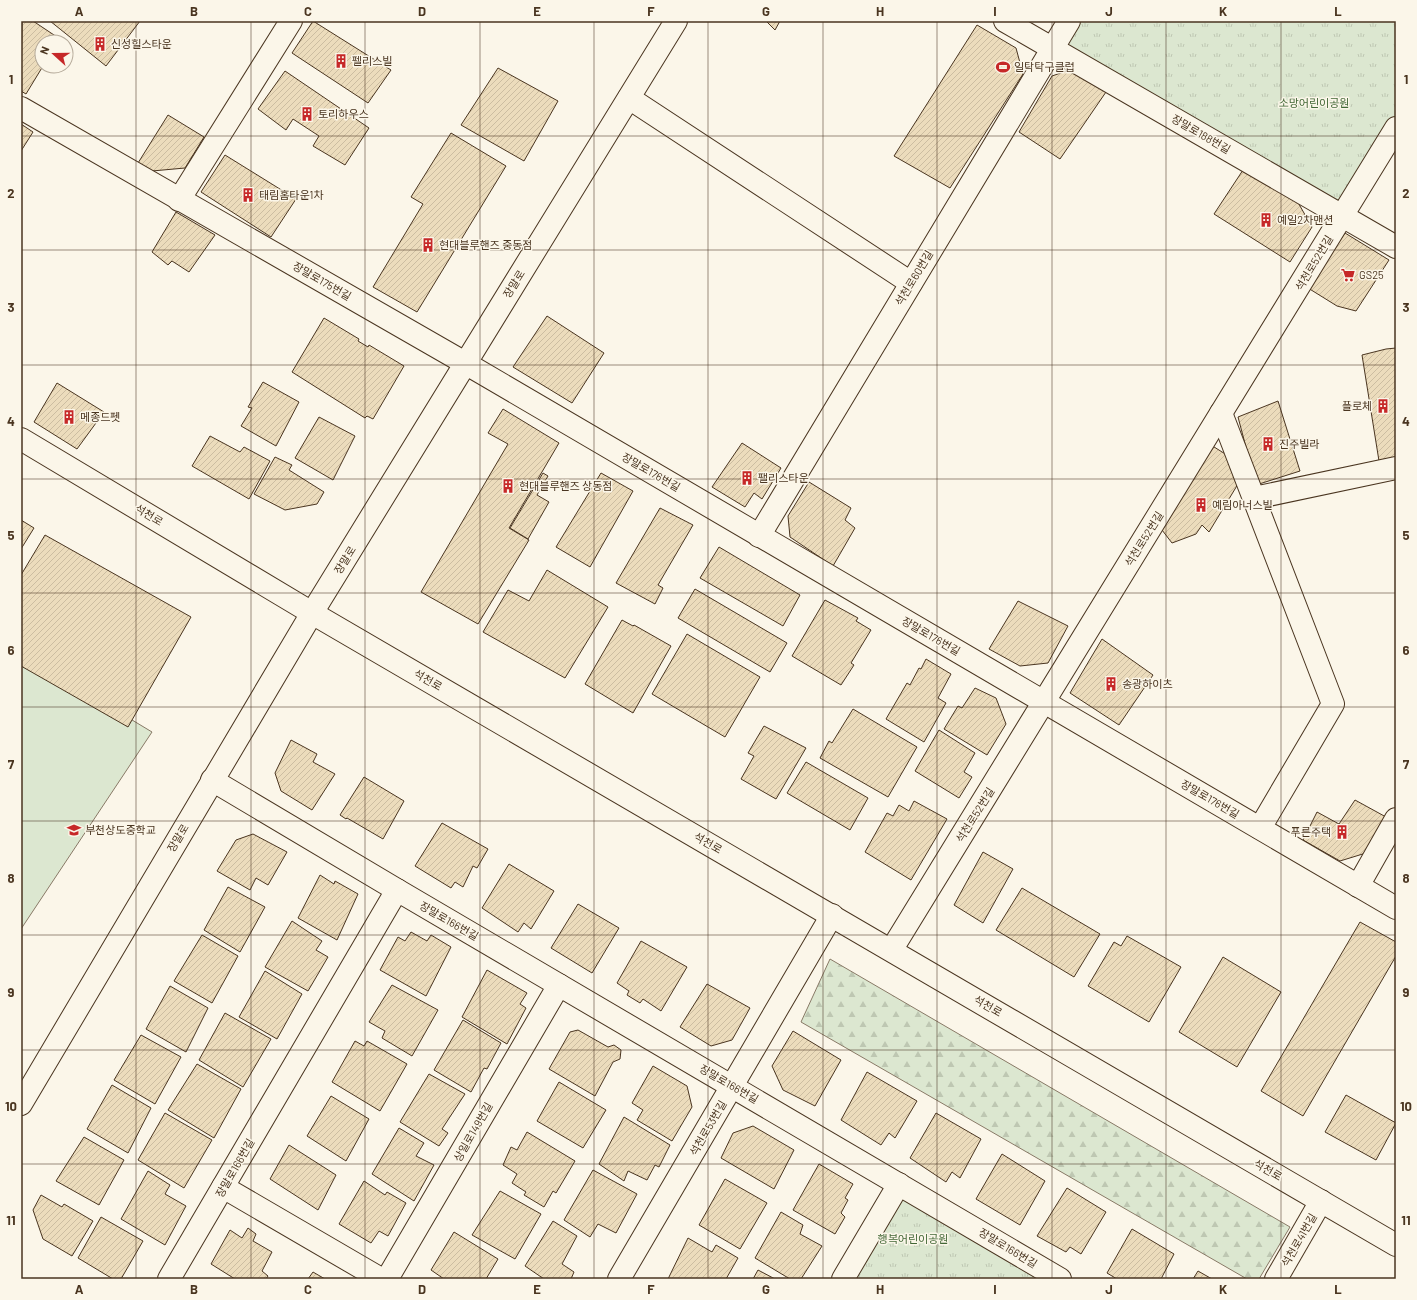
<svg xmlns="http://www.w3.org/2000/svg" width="1417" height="1300" font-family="Barlow,'Noto Sans KR',sans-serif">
	<defs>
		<pattern id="forest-firs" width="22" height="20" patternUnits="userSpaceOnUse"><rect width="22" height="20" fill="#dce7d0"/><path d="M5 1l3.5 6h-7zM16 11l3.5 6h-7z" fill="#bec7b2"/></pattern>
		<pattern id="park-tufts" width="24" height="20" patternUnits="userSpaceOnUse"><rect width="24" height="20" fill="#dce7d0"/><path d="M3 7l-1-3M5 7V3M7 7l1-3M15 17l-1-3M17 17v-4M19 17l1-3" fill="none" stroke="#bec7b2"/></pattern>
		<pattern id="building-hatch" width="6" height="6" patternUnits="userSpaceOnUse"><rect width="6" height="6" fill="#ecdcbc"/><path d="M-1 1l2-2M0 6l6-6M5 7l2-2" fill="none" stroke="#ccbda1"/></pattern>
	</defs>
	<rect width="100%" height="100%" fill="#fbf6e9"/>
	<path fill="url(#forest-firs)" stroke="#887966" d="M830 959 1290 1227 1259 1279H1247L801 1022Z"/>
	<g fill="url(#park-tufts)" stroke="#887966">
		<path d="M1069 21H1396V128L1343 215 1052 49Z"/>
		<path d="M899 1184 1060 1279H843Z"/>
	</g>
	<path fill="#dce7d0" stroke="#887966" d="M21 653 152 732 21 929Z"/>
	<g fill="url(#building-hatch)" stroke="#4a3520">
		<path d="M22 21H33L60 39 59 42H42V66H43L26 94 21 91Z"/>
		<path d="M50 21H140L106 66Z"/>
		<path d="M313 21 391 70 368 103 292 53Z"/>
		<path d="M766 21H780L775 30Z"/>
		<path d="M977 25 1016 48 1023 74 950 188 894 156Z"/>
		<path d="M498 68 558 101 524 161 461 125Z"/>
		<path d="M1072 69 1106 92 1060 159 1019 132 1052 76Z"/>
		<path d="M285 71 369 128 345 165 313 146 319 136 293 119 286 130 258 109Z"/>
		<path d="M168 115 204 137 185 168 152 171 138 163Z"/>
		<path d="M21 124 33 132 21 151Z"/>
		<path d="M451 133 506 166 417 312 373 287 423 204 411 197Z"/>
		<path d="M225 155 296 199 271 237 201 192Z"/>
		<path d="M1243 170 1296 199 1312 227 1290 262 1214 214Z"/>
		<path d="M176 212 215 235 189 272 172 261 168 265 152 252Z"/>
		<path d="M1345 233 1389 260 1356 311 1337 306 1308 288Z"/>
		<path d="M547 316 604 353 572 403 513 367Z"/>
		<path d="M324 318 359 339 358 341 368 347 369 345 404 366 373 419 367 416 365 418 292 372Z"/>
		<path d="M1396 348V458L1379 461 1362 355 1386 349Z"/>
		<path d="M263 382 299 402 276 446 241 426 252 408 248 407Z"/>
		<path d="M57 383 104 412 77 449 34 422Z"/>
		<path d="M1278 401 1300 471 1256 485 1238 417Z"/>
		<path d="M503 409 559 443 509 528 529 540 478 624 421 592 508 444 488 433Z"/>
		<path d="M319 417 355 436 333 480 295 458Z"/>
		<path d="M210 436 240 452 244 447 270 461 249 499 192 466Z"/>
		<path d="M742 443 781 468 762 499 754 493 745 507 712 487Z"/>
		<path d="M1211 445 1230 457 1238 484 1209 532 1202 525 1196 534 1172 543 1162 530Z"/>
		<path d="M275 457 292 465 289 470 324 492 317 504 285 510 254 494Z"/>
		<path d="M543 473 548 476 537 495 549 502 528 539 510 528Z"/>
		<path d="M601 473 633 491 590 567 556 547Z"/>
		<path d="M809 482 851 508 845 520 855 528 833 566 790 537 788 516Z"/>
		<path d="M660 508 693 525 658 585 663 588 655 604 616 583Z"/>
		<path d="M21 520 34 528 21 549Z"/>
		<path d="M45 535 191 617 128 727 21 666V575Z"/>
		<path d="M719 547 800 595 783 626 700 578Z"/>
		<path d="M547 570 608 607 565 678 483 632 508 590 529 601Z"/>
		<path d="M695 589 787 643 770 672 678 618Z"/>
		<path d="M825 600 858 618 856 621 871 630 851 663 854 665 841 685 792 656Z"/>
		<path d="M1018 601 1068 626 1048 663 1020 666 989 649Z"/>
		<path d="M622 620 633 626 634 625 671 646 633 713 585 684Z"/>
		<path d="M687 634 760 677 725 737 652 694Z"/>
		<path d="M1102 639 1153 675 1119 725 1070 693Z"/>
		<path d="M926 659 951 674 938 698 946 703 924 742 886 719 907 683 910 685 919 668 921 669Z"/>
		<path d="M975 688 996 698 1006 724 987 755 944 729 958 706 962 708Z"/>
		<path d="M853 709 917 747 888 797 820 758 829 741 832 743Z"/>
		<path d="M764 726 806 748 776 799 741 779 754 756 748 753Z"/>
		<path d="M939 730 975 753 964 772 972 777 959 798 915 771Z"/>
		<path d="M291 740 317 754 313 762 335 774 312 810 281 791 275 773Z"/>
		<path d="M806 762 868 798 850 830 787 793Z"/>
		<path d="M364 777 404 801 383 839 347 818 346 819 340 815Z"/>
		<path d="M1355 800 1386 817 1366 853 1340 861 1303 840 1317 812 1339 824Z"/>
		<path d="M914 801 947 819 911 880 865 852 887 813 893 816 899 805 909 811Z"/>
		<path d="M442 823 488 849 477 868 473 866 463 887 455 882 451 888 415 866Z"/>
		<path d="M253 834 287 852 268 885 256 878 250 890 217 871 236 840Z"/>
		<path d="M983 852 1013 869 983 923 954 905Z"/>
		<path d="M509 864 554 891 531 929 524 923 518 932 482 908Z"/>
		<path d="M320 875 334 884 335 881 358 894 337 940 298 918Z"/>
		<path d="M228 887 265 907 240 952 204 930Z"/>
		<path d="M1022 888 1100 934 1074 977 996 930Z"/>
		<path d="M578 904 619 928 592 973 551 948Z"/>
		<path d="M292 921 322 941 316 950 328 957 308 991 265 967Z"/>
		<path d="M1360 922 1396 942V956L1303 1116 1261 1091Z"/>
		<path d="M411 932 427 941 431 935 451 947 426 996 380 970 398 937 405 941Z"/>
		<path d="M202 935 238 956 212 1003 174 981Z"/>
		<path d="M1127 936 1181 967 1149 1022 1088 986 1114 942 1121 946Z"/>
		<path d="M641 941 687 967 661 1011 643 999 640 1003 627 995 629 991 617 983Z"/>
		<path d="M1223 957 1281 992 1237 1067 1179 1032Z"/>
		<path d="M487 970 527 993 520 1004 526 1008 507 1044 462 1017Z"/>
		<path d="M265 971 302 994 277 1039 239 1017Z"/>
		<path d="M707 984 750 1008 732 1040 711 1046 680 1027Z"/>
		<path d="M392 985 438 1010 412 1056 382 1038 385 1031 369 1022Z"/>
		<path d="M170 986 208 1008 186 1052 146 1029Z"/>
		<path d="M225 1013 271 1039 243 1087 199 1060Z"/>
		<path d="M463 1020 501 1043 487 1069 484 1068 471 1092 434 1070Z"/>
		<path d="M578 1030 608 1047 614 1045 621 1050 620 1059 613 1062 595 1096 549 1069 570 1032Z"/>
		<path d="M793 1031 841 1060 815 1106 783 1090 772 1066Z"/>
		<path d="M141 1035 181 1057 155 1104 114 1080Z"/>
		<path d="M355 1041 364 1046 367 1041 407 1064 380 1111 332 1082Z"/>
		<path d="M197 1064 241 1089 214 1138 168 1110Z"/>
		<path d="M653 1066 687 1086 692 1107 672 1141 637 1120 643 1110 632 1103Z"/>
		<path d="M867 1072 917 1101 895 1138 889 1133 881 1145 841 1120Z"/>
		<path d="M429 1074 465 1094 442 1129 448 1133 439 1146 400 1122Z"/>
		<path d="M559 1082 606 1110 583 1148 537 1121Z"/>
		<path d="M112 1085 151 1108 128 1153 87 1129Z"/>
		<path d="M1346 1095 1396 1123 1376 1160 1325 1132Z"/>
		<path d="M331 1096 369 1119 346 1161 307 1136Z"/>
		<path d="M165 1113 212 1140 184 1188 138 1160Z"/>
		<path d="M936 1113 981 1139 960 1178 952 1172 946 1182 910 1158Z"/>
		<path d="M624 1117 670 1145 659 1167 655 1165 647 1180 628 1171 624 1181 599 1164Z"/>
		<path d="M753 1126 794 1150 774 1189 721 1158 733 1133Z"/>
		<path d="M399 1128 424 1143 416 1156 434 1165 414 1201 372 1174Z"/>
		<path d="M527 1132 575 1161 556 1193 553 1191 544 1207 524 1195 526 1192 512 1183 517 1174 503 1165 511 1147 517 1150Z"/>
		<path d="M84 1137 124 1160 99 1205 56 1181Z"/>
		<path d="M289 1145 336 1175 318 1210 270 1179Z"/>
		<path d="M1002 1154 1045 1181 1020 1225 976 1199Z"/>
		<path d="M819 1164 853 1184 845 1198 848 1200 841 1213 845 1217 835 1234 793 1210Z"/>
		<path d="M593 1170 637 1194 616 1233 598 1224 590 1237 564 1220Z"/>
		<path d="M148 1171 170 1185 165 1194 186 1206 165 1245 121 1219Z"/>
		<path d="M725 1179 767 1203 740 1249 699 1225Z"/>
		<path d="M364 1181 385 1195 387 1192 406 1203 388 1236 379 1231 371 1243 339 1224Z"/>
		<path d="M1067 1188 1106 1212 1081 1254 1070 1247 1066 1252 1037 1236Z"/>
		<path d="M500 1191 541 1214 515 1259 472 1235Z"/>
		<path d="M41 1195 62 1207 64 1204 93 1221 72 1256 43 1239 33 1210Z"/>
		<path d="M781 1212 803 1225 800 1234 822 1246 801 1279H790L755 1258Z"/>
		<path d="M101 1217 143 1241 121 1279H113L78 1258Z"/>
		<path d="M553 1221 577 1236 562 1264 574 1272 571 1279H544L525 1266Z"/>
		<path d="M248 1228 256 1234 253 1241 272 1252 262 1271 268 1276 266 1279H235L211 1264 230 1230 242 1238Z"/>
		<path d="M1132 1229 1174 1254 1161 1279H1117L1107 1273Z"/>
		<path d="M454 1232 498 1259 486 1279H444L431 1270Z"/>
		<path d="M688 1238 712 1252 716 1245 738 1258 726 1279H668Z"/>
		<path d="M758 1270 775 1279H753Z"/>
		<path d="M1198 1271 1212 1279H1193Z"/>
		<path d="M313 1272 325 1279H308Z"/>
	</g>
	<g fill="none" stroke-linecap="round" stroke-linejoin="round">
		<defs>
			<g id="minor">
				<path d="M1005 21 1396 247"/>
				<path d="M629 98 911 283"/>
				<path d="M21 108 465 363 1396 908"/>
				<path d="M179 200 291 21"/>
				<path d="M1221 413 1333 704 1260 828"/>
				<path d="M21 439 312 613 1396 1245"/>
				<path d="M1254 498 1396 468"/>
				<path d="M759 536 1069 21"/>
				<path d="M212 780 397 890 1060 1279"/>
				<path d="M1358 886 1396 819"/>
				<path d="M892 949 1396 128"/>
				<path d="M21 1104 312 613 676 21"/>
				<path d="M223 1187 381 1279"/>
				<path d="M169 1279 397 890"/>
				<path d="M387 1279 559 985"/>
				<path d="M619 1279 832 915"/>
				<path d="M843 1279 899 1184"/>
				<path d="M1276 1279 1321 1201"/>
			</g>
		</defs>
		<use href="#minor" stroke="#4a3520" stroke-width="24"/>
		<use href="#minor" stroke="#fbf6e9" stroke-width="22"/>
	</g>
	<path fill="none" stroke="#4a3520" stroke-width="1" stroke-opacity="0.55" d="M136 21V1279M251 21V1279M365 21V1279M480 21V1279M594 21V1279M708 21V1279M823 21V1279M937 21V1279M1052 21V1279M1166 21V1279M1281 21V1279M21 136H1396M21 250H1396M21 365H1396M21 479H1396M21 593H1396M21 707H1396M21 821H1396M21 935H1396M21 1050H1396M21 1164H1396"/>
	<defs>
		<symbol id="building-bare" viewBox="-9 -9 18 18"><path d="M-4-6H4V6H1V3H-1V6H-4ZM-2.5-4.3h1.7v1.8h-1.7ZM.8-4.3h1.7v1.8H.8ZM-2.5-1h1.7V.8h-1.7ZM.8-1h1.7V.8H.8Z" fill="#c62828" stroke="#fbf6e9" stroke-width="2.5" paint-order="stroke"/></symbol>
		<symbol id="stadium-bare" viewBox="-9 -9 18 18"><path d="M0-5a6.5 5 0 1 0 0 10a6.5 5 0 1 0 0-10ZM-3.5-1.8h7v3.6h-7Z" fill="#c62828" stroke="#fbf6e9" stroke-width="2.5" paint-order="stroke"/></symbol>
		<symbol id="supermarket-bare" viewBox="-9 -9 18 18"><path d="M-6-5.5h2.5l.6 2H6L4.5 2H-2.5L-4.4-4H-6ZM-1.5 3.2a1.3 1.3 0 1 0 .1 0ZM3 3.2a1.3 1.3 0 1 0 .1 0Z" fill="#c62828" stroke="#fbf6e9" stroke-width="2.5" paint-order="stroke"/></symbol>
		<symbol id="school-bare" viewBox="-9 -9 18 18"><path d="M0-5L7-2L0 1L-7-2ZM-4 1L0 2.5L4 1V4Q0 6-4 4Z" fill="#c62828" stroke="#fbf6e9" stroke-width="2.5" paint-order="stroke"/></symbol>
	</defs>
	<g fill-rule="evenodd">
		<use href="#building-bare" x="90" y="34" width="20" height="20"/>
		<use href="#building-bare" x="331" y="51" width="20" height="20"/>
		<use href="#stadium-bare" x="993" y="57" width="20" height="20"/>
		<use href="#building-bare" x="297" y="104" width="20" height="20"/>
		<use href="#building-bare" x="238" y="185" width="20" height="20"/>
		<use href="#building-bare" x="1256" y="210" width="20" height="20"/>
		<use href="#building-bare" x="418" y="235" width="20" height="20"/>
		<use href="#supermarket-bare" x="1338" y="265" width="20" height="20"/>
		<use href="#building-bare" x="1373" y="396" width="20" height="20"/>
		<use href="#building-bare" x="59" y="407" width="20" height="20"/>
		<use href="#building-bare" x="1258" y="434" width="20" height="20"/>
		<use href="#building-bare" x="737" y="468" width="20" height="20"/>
		<use href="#building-bare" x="498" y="476" width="20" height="20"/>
		<use href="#building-bare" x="1191" y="495" width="20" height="20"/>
		<use href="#building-bare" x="1101" y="674" width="20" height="20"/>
		<use href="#school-bare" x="64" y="820" width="20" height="20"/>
		<use href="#building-bare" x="1332" y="822" width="20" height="20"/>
	</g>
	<g text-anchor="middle" stroke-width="3" stroke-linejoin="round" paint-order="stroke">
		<g font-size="11" fill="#4a3520" stroke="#fbf6e9" text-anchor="start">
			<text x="111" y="48">신성힐스타운</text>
			<text x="352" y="65">펠리스빌</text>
			<text x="1014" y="71">일탁탁구클럽</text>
			<text x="318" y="118">토리하우스</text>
			<text x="259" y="199">태림홈타운1차</text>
			<text x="1277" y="224">예일2차맨션</text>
			<text x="439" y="249">현대블루핸즈 중동점</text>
			<text x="1359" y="279">GS25</text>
			<text x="1372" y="410" text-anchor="end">플로체</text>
			<text x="80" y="421">메종드펫</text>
			<text x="1279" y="448">진주빌라</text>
			<text x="758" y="482">팰리스타운</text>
			<text x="519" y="490">현대블루핸즈 상동점</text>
			<text x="1212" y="509">예림아너스빌</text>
			<text x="1122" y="688">송광하이츠</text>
			<text x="85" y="834">부천상도중학교</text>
			<text x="1331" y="836" text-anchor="end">푸른주택</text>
		</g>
		<g font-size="11" fill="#436837" stroke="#fbf6e9">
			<text x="1314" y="107">소망어린이공원</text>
			<text x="913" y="1243">행복어린이공원</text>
		</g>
		<g font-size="11" fill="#4a3520" stroke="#fbf6e9">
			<text transform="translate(1201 134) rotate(30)" y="4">장말로188번길</text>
			<text transform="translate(1314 263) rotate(-59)" y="4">석천로52번길</text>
			<text transform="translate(914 278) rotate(-59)" y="4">석천로60번길</text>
			<text transform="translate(322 281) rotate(30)" y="4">장말로175번길</text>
			<text transform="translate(514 284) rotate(-58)" y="4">장말로</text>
			<text transform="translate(651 472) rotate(30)" y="4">장말로176번길</text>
			<text transform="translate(149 515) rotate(31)" y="4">석천로</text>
			<text transform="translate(1144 539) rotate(-58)" y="4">석천로52번길</text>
			<text transform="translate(345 560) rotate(-58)" y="4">장말로</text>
			<text transform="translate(931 636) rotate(30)" y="4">장말로176번길</text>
			<text transform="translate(428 680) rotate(30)" y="4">석천로</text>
			<text transform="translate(1210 799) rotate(30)" y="4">장말로176번길</text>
			<text transform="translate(975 815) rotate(-58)" y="4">석천로52번길</text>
			<text transform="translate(178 838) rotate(-59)" y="4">장말로</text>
			<text transform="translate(708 843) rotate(30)" y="4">석천로</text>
			<text transform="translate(449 921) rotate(30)" y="4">장말로166번길</text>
			<text transform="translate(988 1006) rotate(30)" y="4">석천로</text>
			<text transform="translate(729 1084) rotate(30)" y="4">장말로166번길</text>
			<text transform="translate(708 1128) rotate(-60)" y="4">석천로53번길</text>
			<text transform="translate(473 1132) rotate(-60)" y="4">상일로149번길</text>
			<text transform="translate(235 1168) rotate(-60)" y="4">장말로166번길</text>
			<text transform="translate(1268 1170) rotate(30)" y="4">석천로</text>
			<text transform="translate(1299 1240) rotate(-60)" y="4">석천로41번길</text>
			<text transform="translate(1008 1248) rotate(31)" y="4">장말로166번길</text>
		</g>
	</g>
	<rect width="1417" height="1300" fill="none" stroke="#fbf6e9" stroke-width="44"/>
	<g transform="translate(54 54) rotate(291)"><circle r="19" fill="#fbf6e9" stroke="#b4a999"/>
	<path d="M0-3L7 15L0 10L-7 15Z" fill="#c62828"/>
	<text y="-6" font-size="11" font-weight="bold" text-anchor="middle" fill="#4a3520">N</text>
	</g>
	<rect x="22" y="22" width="1373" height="1256" fill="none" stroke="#4a3520" stroke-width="1.5"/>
	<g font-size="13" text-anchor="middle" font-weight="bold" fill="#4a3520">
		<text x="79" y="16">A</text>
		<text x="194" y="16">B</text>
		<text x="308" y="16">C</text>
		<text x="422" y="16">D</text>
		<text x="537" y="16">E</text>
		<text x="651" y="16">F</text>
		<text x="766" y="16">G</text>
		<text x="880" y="16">H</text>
		<text x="995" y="16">I</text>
		<text x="1109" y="16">J</text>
		<text x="1223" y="16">K</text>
		<text x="1338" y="16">L</text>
		<text x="11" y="84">1</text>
		<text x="1406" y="84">1</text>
		<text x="11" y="198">2</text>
		<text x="1406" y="198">2</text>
		<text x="11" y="312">3</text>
		<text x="1406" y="312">3</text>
		<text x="11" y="426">4</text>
		<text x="1406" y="426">4</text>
		<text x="11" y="540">5</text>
		<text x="1406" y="540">5</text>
		<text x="11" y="655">6</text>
		<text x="1406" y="655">6</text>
		<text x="11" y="769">7</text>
		<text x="1406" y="769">7</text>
		<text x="11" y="883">8</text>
		<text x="1406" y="883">8</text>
		<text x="11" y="997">9</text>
		<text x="1406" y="997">9</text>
		<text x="11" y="1111">10</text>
		<text x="1406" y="1111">10</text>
		<text x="11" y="1225">11</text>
		<text x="1406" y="1225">11</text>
		<text x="79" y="1294">A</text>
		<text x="194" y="1294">B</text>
		<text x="308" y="1294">C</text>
		<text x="422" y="1294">D</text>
		<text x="537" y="1294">E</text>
		<text x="651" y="1294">F</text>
		<text x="766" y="1294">G</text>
		<text x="880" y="1294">H</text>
		<text x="995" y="1294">I</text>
		<text x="1109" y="1294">J</text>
		<text x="1223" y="1294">K</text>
		<text x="1338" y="1294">L</text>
	</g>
</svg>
